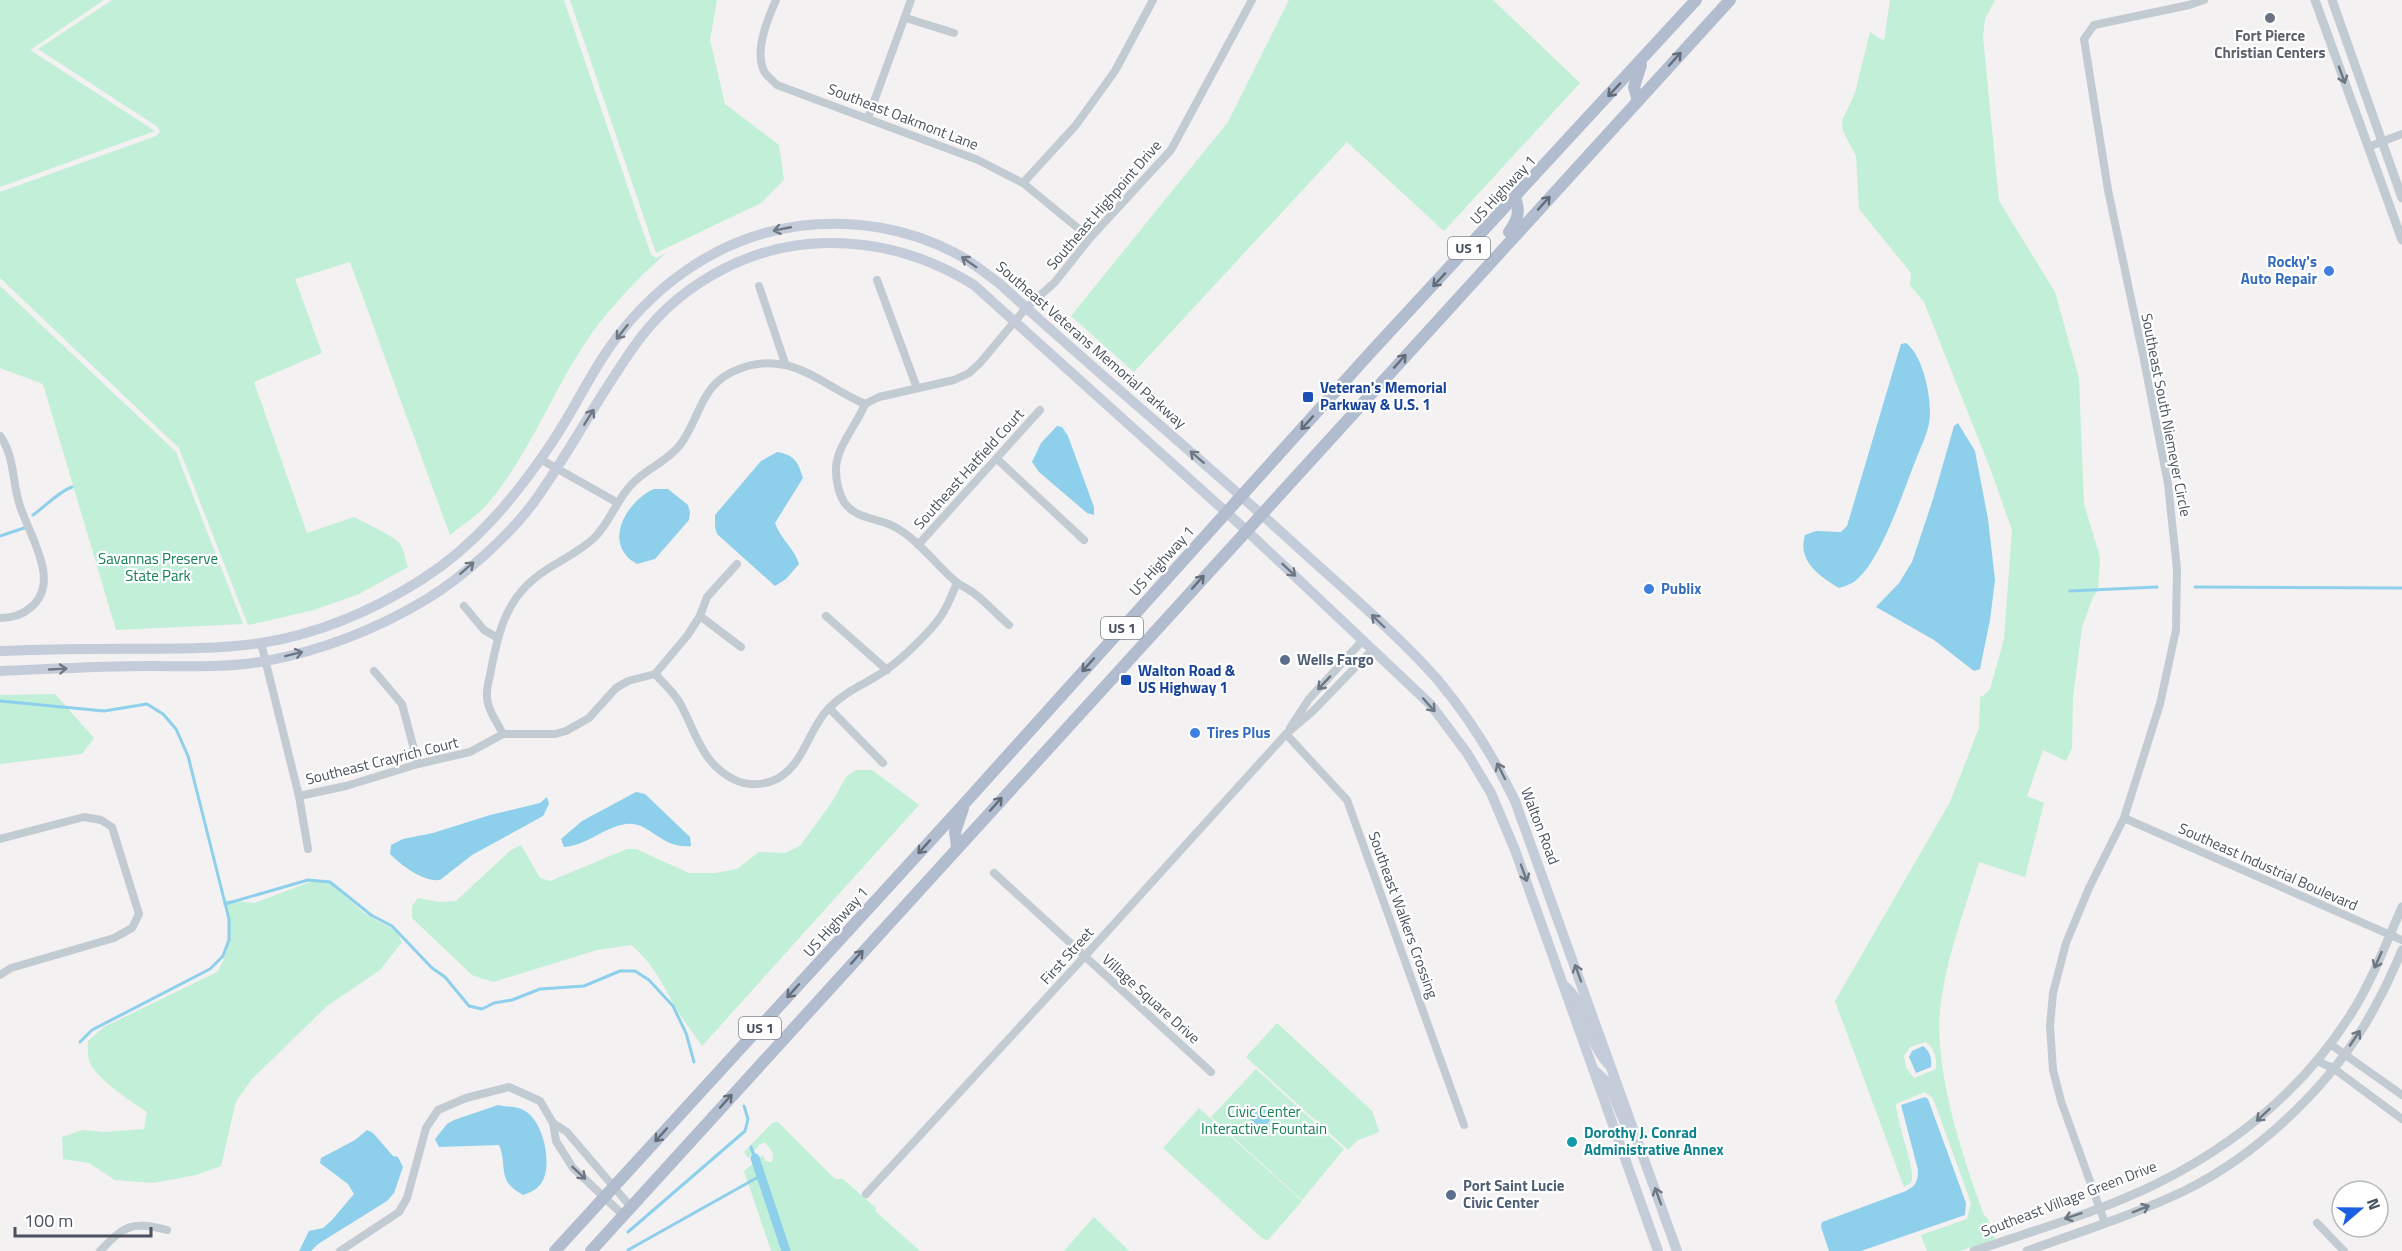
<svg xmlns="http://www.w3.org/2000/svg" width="2402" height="1251" font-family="'Titillium Web',sans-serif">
	<rect width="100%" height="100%" fill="#f3f1f1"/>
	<g fill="#c1efd7" fill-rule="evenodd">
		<path d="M0 0H104L30 50 155 131 0 187Z"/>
		<path d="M112 0H564L651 255 656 258 666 253C639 277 616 301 594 330 555 384 532 451 489 502 479 515 463 524 450 535L350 262 295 279 322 353 254 382 307 533 354 517C363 522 396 537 400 544 404 550 405 559 408 567L359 594 314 610 248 625 179 448 0 278V192L156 136 160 132 158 127 38 49Z"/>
		<path d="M570 0H717L710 40 725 104 779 145 784 180 761 203 656 253Z"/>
		<path d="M1289 0H1493L1580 83 1444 231 1347 142 1134 372 1071 316 1228 122Z"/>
		<path d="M1890 0H1995L1985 19 1983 37 1999 201 2055 292 2079 378 2084 504 2100 557 2098 590 2093 597 2082 627 2073 697 2072 748 2066 761 2043 750 2027 796 2044 803 2025 877 1979 862C1966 906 1949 950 1942 995 1930 1061 1961 1152 1984 1215L1988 1219 1995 1239 1960 1251H1927L1921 1235 1967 1219 1971 1203 1933 1098 1925 1092 1896 1104C1896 1123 1917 1170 1911 1183L1904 1187 1835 1001 1950 802 1979 728 1980 696 1982 697 1990 689 2004 639 2012 530 1990 468 1924 302 1910 285 1911 273 1859 209 1856 156 1843 131 1842 121 1855 93 1870 32 1884 41ZM1925 1042C1935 1048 1937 1057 1936 1069L1914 1078 1906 1068 1904 1056 1910 1047Z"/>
		<path d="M0 286 176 452 243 624 116 630 43 384 0 368Z"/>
		<path d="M55 694 94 738 82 754 0 764V695Z"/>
		<path d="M856 770H872L919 805 702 1046C696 1037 689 1028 683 1019 664 991 658 967 631 945L597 950 493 982 472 975 412 918V906L418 898 440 902 456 901 511 850 521 845 540 878 550 881 627 849H636L689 873H715L737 869 759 852 785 853 800 846 832 802 846 777Z"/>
		<path d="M326 880 364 913 396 931 402 942 380 970 327 1006 252 1079 236 1101 221 1166 196 1175 153 1183 115 1180 89 1163 63 1159 62 1137 83 1130 105 1132 144 1129 147 1112C131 1101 101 1082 91 1065 87 1058 88 1049 88 1041L104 1027 217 972C232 950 231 925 225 900L254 903 313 881Z"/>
		<path d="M1277 1023 1372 1111 1379 1131 1377 1133 1358 1140 1348 1150 1246 1057Z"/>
		<path d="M1256 1069 1344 1149 1302 1200 1211 1117Z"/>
		<path d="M1199 1108 1302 1201 1268 1240 1263 1239 1163 1148Z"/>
		<path d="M778 1122 835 1179H843L876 1208 875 1211 920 1251H771L744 1171 763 1155 765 1161 772 1162 773 1153 765 1142 759 1145 748 1158 744 1152 772 1123Z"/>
		<path d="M1094 1217 1129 1251H1064Z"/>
	</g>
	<g fill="#8ed0ec">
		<path d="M1906 343C1924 356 1933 402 1929 424 1926 438 1918 453 1913 467 1902 495 1878 568 1852 583 1848 585 1843 587 1839 588 1819 576 1797 561 1805 535L1816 531 1841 532 1847 526 1901 344Z"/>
		<path d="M1958 423 1975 451 1988 519 1995 580 1990 620 1980 669 1974 671 1934 640 1876 607 1899 583 1912 562 1933 499 1954 426Z"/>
		<path d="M1057 426 1062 427 1068 436 1094 507V515L1087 513 1039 472 1032 462 1041 443Z"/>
		<path d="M777 452C795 455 798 462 803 478L775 523C781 540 795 549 799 564L786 579 775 586 717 534 715 527V515L761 461Z"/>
		<path d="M654 489H668L688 505 690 512 689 520 655 559 637 564C634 562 628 559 626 555 607 533 632 498 654 489Z"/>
		<path d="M636 792 645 794 690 837 691 846C660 849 650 821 626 824 604 827 586 846 564 847L561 839 582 821Z"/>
		<path d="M547 797 549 804 543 816 472 855 440 880C423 882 401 865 390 854L391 845 403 839 433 833 490 815 540 803Z"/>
		<path d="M1923 1046C1930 1051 1932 1059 1931 1067L1916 1073 1909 1057 1912 1051Z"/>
		<path d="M1925 1097 1928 1099 1966 1203 1965 1215 1861 1251H1829L1821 1227 1822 1222 1906 1191C1916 1185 1918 1182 1918 1170L1901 1105Z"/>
		<path d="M498 1105C508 1108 516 1104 528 1113 543 1125 551 1159 544 1178 540 1188 532 1192 523 1195 496 1181 508 1166 499 1145L439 1147 435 1139 447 1124 454 1120Z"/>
		<circle cx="1260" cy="1117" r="10"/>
		<path d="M367 1130 373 1133 393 1156 398 1157 403 1167 394 1193 387 1201 318 1244 311 1251H299L309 1231 323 1228 331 1221 354 1194 348 1184 320 1163 321 1158 355 1140Z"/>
	</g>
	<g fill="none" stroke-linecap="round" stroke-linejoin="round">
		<g stroke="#8ed0ec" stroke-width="3">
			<path d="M33 515C46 506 58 492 72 487"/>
			<path d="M0 536 24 528"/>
			<path d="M2195 587 2402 588"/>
			<path d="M2070 591 2157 587"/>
			<path d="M0 701 104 711 147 704 163 714 176 729 188 756 229 919V940L223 956 210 969 92 1030 80 1042"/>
			<path d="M225 904 308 880 330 882 371 915 392 926 432 968 445 977 469 1006 482 1009 494 1003 512 1000 540 989 584 986 620 971H635L649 980 673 1006 686 1033 694 1062"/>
			<path d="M751 1147 755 1158"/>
			<path d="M628 1232 745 1131 748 1119 744 1106"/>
			<path d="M628 1250 760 1176"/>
		</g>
		<path stroke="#8ed0ec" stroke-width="9" d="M755 1158 786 1251"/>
		<g stroke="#c2cad2" stroke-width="8">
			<path d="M776 0C768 18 754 51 764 71 766 75 773 81 777 85L978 160 1023 183 1090 238"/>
			<path d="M906 18 954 33"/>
			<path d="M868 118 911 0"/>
			<path d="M2368 147 2402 134"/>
			<path d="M1023 183 1076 125 1115 71 1153 0"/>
			<path d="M877 280 917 388"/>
			<path d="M759 286 785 363"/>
			<path d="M0 436C15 456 12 483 20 506 30 537 62 583 30 608 21 616 11 618 0 618"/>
			<path d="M540 459 618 503"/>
			<path d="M997 459 1084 540"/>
			<path d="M918 545 1040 410"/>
			<path d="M737 564 707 597 700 616 687 636 655 674 628 681 616 688 589 718 566 731 555 734H503C497 722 487 709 487 696 486 688 490 678 491 670 498 634 505 602 535 578 553 563 578 554 595 537 610 522 616 501 631 485 645 469 667 462 680 445 701 417 700 383 739 369 791 349 821 385 865 404"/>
			<path d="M464 606 484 630 498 638"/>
			<path d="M700 616 741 647"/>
			<path d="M826 616 887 670"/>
			<path d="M1009 625C997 615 987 603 975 594 969 589 961 586 955 581 935 564 917 538 893 526 877 518 855 519 844 502 839 494 836 481 836 471 835 448 857 425 865 404L879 397 954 380 969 373 980 363 1026 308 1055 282 1090 238 1171 150 1252 0"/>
			<path d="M261 643 299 796 308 849"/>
			<path d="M374 671 402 704 418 764"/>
			<path d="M655 674C665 685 677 695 683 709 697 737 704 765 735 780 750 787 770 785 783 775 805 759 810 727 829 708 845 691 868 683 886 670 902 659 930 632 941 616 948 606 952 594 957 583"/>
			<path d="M829 708 883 763"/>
			<path d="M1290 728 1309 699 1363 640"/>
			<path d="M1286 734 1347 800 1464 1125"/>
			<path d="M299 796 346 786 418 764 470 752 503 734"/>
			<path d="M2124 818 2402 940"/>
			<path d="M0 839 84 817 101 820 112 827 139 914 132 928 114 938 11 968 0 975"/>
			<path d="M994 873 1211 1072"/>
			<path d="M2330 1044 2402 1095"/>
			<path d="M2317 1061 2333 1068 2402 1119"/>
			<path d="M553 1123 567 1132 630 1206"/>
			<path d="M866 1194 1085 956 1286 734 1312 712 1373 649"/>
			<path d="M2105 1223 2061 1101 2053 1070 2050 1026 2053 993 2066 943 2089 888 2124 818 2160 704 2176 630 2177 569 2168 484 2144 360 2108 190 2084 39 2094 25 2189 5 2204 0"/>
			<path d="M2317 1223 2344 1251"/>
			<path d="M100 1251C125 1225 132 1221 167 1230"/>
			<path d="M340 1251 399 1212 407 1198 426 1128 438 1110 466 1098 509 1087 540 1101 553 1123 556 1141 573 1168 623 1215"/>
		</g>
		<g stroke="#c2cad2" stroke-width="9">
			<path d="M2315 0 2402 240"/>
			<path d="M2332 0 2402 198"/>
			<path d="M1974 1251C2035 1230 2100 1212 2158 1183 2236 1144 2304 1088 2351 1014 2372 981 2386 943 2402 907"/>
			<path d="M2027 1251C2079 1232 2134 1215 2184 1191 2262 1153 2340 1077 2379 999 2388 983 2395 966 2402 950"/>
		</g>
		<g stroke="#c4ccd9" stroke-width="10">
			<path d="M0 651C30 650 59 649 89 649 146 648 205 651 261 643 319 634 372 611 421 580 475 546 516 496 551 444 570 416 585 385 603 357 648 288 717 237 799 226 852 219 908 228 955 253 971 261 985 273 999 283 1098 374 1203 460 1302 551 1347 592 1396 633 1437 679 1468 716 1494 757 1515 801L1677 1251"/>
			<path d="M0 671C50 669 100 666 150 666 189 666 228 668 266 661 324 650 377 629 427 599 463 577 509 536 534 502 572 449 602 389 641 337 685 280 755 244 826 243 879 242 929 257 974 285L1246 530 1431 705 1467 753 1491 793 1515 850 1658 1251"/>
			<path d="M1566 987C1588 1007 1587 1041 1608 1064"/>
			<path d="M1595 1071 1608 1083 1629 1133"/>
		</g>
		<g stroke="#b1bdcf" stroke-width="12">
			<path d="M1638 101 1634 87 1641 65"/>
			<path d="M1509 232C1517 221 1521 212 1515 198"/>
			<path d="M957 847 955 832 963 808"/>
			<path d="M555 1251 964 804 1370 353 1696 0"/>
			<path d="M591 1251 1730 0"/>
		</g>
	</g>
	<defs><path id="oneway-shaft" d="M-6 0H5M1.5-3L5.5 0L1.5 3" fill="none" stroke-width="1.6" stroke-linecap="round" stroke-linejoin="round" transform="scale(1.5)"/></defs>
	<g stroke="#636d7a">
		<use href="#oneway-shaft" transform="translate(1675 59) rotate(-48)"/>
		<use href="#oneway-shaft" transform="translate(1614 90) rotate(133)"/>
		<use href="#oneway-shaft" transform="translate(1544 203) rotate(-48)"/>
		<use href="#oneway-shaft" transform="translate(1439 280) rotate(133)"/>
		<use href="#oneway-shaft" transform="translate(1400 361) rotate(-48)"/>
		<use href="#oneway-shaft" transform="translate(1307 423) rotate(132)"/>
		<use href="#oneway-shaft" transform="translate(1198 582) rotate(-48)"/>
		<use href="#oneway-shaft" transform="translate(1088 665) rotate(132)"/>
		<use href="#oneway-shaft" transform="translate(996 804) rotate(-48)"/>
		<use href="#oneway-shaft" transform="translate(924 847) rotate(132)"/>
		<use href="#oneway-shaft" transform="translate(857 957) rotate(-48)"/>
		<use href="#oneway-shaft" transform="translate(793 991) rotate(132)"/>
		<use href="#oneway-shaft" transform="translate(726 1101) rotate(-48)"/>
		<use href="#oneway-shaft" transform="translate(661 1135) rotate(132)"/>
	</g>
	<g stroke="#6d7681">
		<use href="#oneway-shaft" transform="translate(2342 75) rotate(70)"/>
		<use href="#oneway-shaft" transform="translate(1324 683) rotate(133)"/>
		<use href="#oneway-shaft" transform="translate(2378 960) rotate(114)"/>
		<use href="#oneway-shaft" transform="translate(2355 1038) rotate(-56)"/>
		<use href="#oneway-shaft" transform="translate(2263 1115) rotate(137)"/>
		<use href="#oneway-shaft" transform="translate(579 1173) rotate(43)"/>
		<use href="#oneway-shaft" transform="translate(2141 1209) rotate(-22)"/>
		<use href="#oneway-shaft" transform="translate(2073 1216) rotate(161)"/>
	</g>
	<g stroke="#6e7783">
		<use href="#oneway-shaft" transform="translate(782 229) rotate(169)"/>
		<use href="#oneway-shaft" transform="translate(969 262) rotate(-145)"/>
		<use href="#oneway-shaft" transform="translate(622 332) rotate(128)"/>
		<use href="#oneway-shaft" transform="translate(589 417) rotate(-58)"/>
		<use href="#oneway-shaft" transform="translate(1197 457) rotate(-139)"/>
		<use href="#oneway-shaft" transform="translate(467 568) rotate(-41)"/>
		<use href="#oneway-shaft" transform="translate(1289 570) rotate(43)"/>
		<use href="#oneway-shaft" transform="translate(1378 621) rotate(-136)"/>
		<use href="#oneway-shaft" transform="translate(294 654) rotate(-14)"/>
		<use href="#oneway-shaft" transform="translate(58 669) rotate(-3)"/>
		<use href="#oneway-shaft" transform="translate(1429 705) rotate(48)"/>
		<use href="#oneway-shaft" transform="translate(1501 771) rotate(-117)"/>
		<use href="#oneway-shaft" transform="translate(1524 873) rotate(70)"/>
		<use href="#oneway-shaft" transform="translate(1578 973) rotate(-110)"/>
		<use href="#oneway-shaft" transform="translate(1658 1196) rotate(-110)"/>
	</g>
	<circle fill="#6b7280" stroke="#fff" stroke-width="2" cx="2270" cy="18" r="6"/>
	<g fill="#3f7fe0" stroke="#fff" stroke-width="2">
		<circle cx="2329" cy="271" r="6"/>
		<circle cx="1649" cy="589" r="6"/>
		<circle cx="1195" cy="733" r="6"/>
	</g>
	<g fill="#1a4fb4" stroke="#fff" stroke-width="2">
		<rect x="1302" y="391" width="12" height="12" rx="3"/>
		<rect x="1120" y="674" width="12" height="12" rx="3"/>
	</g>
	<g fill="#5c6f8a" stroke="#fff" stroke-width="2">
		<circle cx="1285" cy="660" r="6"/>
		<circle cx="1451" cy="1195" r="6"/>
	</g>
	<circle fill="#0f9aa8" stroke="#fff" stroke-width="2" cx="1572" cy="1142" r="6"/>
	<g text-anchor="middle" stroke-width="4.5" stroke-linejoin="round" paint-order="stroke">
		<g fill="#fff" stroke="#80868e" stroke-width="1.5">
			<rect x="1448" y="237" width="42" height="22" rx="4.5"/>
			<rect x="1101" y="617" width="42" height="22" rx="4.5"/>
			<rect x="739" y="1017" width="42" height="22" rx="4.5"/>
		</g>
		<g font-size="14" font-weight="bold" fill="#49525e">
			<text x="1469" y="253">US 1</text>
			<text x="1122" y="633">US 1</text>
			<text x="760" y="1033">US 1</text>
		</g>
		<g font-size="15" font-weight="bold" fill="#5b616d" stroke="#fff">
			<text x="2270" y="41">Fort Pierce<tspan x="2270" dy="17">Christian Centers</tspan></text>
		</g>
		<g font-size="15" fill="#49525e" stroke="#fff">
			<text transform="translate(903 117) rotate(21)" y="5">Southeast Oakmont Lane</text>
			<text transform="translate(1503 190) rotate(-47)" y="5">US Highway 1</text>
			<text transform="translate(1104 205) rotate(-49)" y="5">Southeast Highpoint Drive</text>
			<text transform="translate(1091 345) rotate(41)" y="5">Southeast Veterans Memorial Parkway</text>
			<text transform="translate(2166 415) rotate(79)" y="5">Southeast South Niemeyer Circle</text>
			<text transform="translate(969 469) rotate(-48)" y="5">Southeast Hatfield Court</text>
			<text transform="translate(1162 561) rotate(-48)" y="5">US Highway 1</text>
			<text transform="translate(382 761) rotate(-14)" y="5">Southeast Crayrich Court</text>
			<text transform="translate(1540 826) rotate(69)" y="5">Walton Road</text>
			<text transform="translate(2268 867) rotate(24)" y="5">Southeast Industrial Boulevard</text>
			<text transform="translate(1403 915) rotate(70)" y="5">Southeast Walkers Crossing</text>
			<text transform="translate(836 922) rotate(-48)" y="5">US Highway 1</text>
			<text transform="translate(1067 956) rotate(-48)" y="5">First Street</text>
			<text transform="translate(1151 999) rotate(42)" y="5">Village Square Drive</text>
			<text transform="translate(2069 1199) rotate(-21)" y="5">Southeast Village Green Drive</text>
		</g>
		<g font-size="15" font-weight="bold" fill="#366cbe" stroke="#fff" text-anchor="start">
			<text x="2317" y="267" text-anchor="end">Rocky's<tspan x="2317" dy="17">Auto Repair</tspan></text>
			<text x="1661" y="594">Publix</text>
			<text x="1207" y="738">Tires Plus</text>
		</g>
		<g font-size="15" font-weight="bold" fill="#164399" stroke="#fff" text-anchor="start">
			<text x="1320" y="393">Veteran's Memorial<tspan x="1320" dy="17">Parkway &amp; U.S. 1</tspan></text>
			<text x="1138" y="676">Walton Road &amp;<tspan x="1138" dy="17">US Highway 1</tspan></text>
		</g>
		<g font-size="15" fill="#188156" stroke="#fff">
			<text x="158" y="564">Savannas Preserve<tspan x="158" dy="17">State Park</tspan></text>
			<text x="1264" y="1117">Civic Center<tspan x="1264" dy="17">Interactive Fountain</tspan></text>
		</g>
		<g font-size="15" font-weight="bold" fill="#4e5e75" stroke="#fff" text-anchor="start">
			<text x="1297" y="665">Wells Fargo</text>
			<text x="1463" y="1191">Port Saint Lucie<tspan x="1463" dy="17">Civic Center</tspan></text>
		</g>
		<g font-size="15" font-weight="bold" fill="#0d838f" stroke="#fff" text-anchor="start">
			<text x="1584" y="1138">Dorothy J. Conrad<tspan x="1584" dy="17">Administrative Annex</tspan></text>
		</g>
	</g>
	<g transform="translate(2360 1209) rotate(70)"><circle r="28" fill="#ffffff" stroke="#b6babf" stroke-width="1.5"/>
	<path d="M0-4.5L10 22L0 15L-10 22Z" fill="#1b60e3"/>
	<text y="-9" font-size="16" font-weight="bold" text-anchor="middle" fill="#49525e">N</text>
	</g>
	<path d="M15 1227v9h136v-9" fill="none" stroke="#49525e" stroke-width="3"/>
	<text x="24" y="1227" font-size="18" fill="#49525e" stroke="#ffffff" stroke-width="4.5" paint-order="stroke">100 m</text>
</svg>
